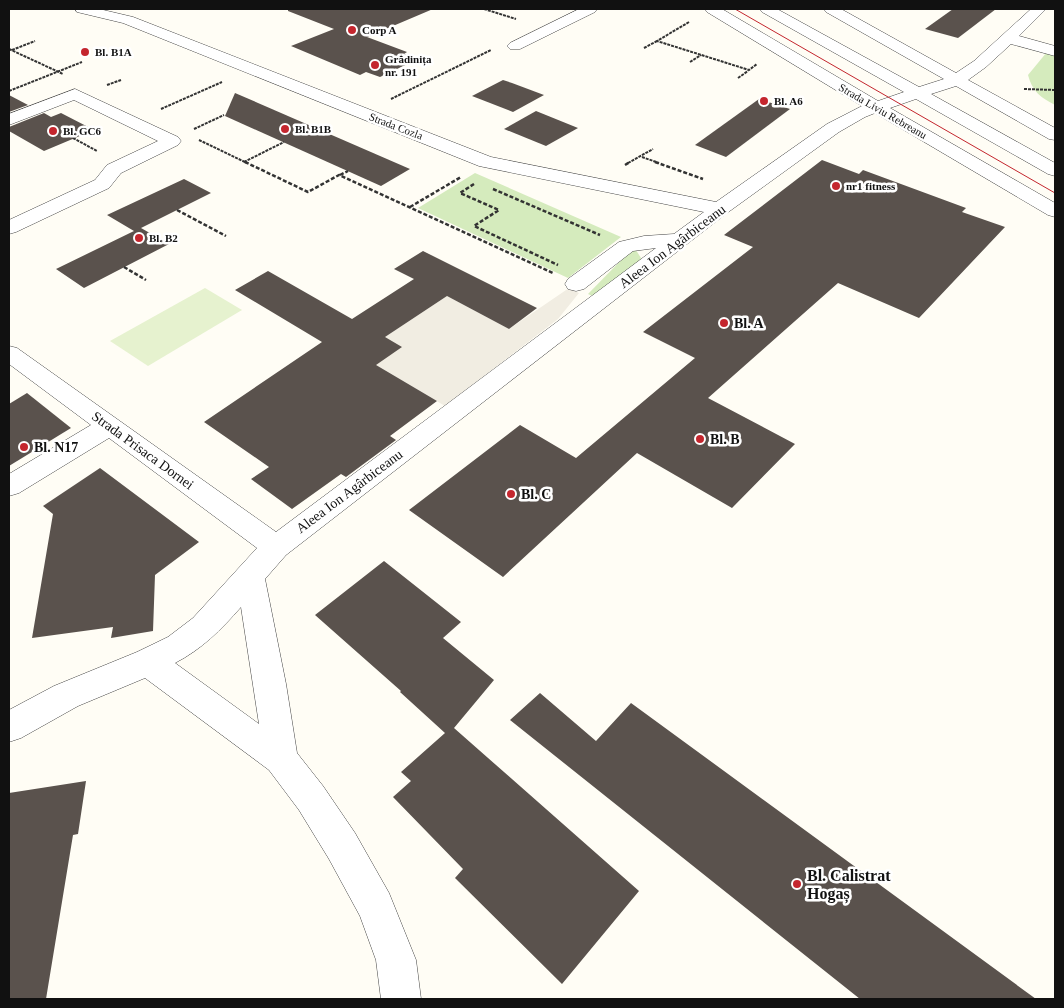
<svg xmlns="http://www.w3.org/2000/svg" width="1064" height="1008" font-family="Georgia,serif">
	<rect width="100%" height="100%" fill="#fffdf5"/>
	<g fill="#d5ebbd">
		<path d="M1047 52 1055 54V105C1041 98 1032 91 1028 75Z"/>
		<path d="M475 173 621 237 568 278 418 208Z"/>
		<path d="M634 247 641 258 642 270 607 303 588 294Z"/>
	</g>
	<path fill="#e6f2cf" d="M205 288 242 310 148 366 110 341Z"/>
	<path fill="#f1ede2" d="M569 288 579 293 558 319 445 406 396 377 388 382 369 370 385 337 447 296 509 329Z"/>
	<g fill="#5a524d">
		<path d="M288 9H433L367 37 407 52 404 54 418 59 380 77 366 72 360 75 291 46 334 29 288 11Z"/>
		<path d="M953 9H996L958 38 925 29Z"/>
		<path d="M503 80 512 83 544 95 513 112 472 96Z"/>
		<path d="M235 93 410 169 381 186 225 116Z"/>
		<path d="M9 95 28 105 9 112Z"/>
		<path d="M759 99 790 109 726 157 695 145Z"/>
		<path d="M536 111 578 128 546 146 504 129Z"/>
		<path d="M44 113 51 117 61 113 94 130 44 151 9 131V127Z"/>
		<path d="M822 160 859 174 863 170 966 208 962 212 1005 227 919 318 838 283 708 398 795 444 732 508 637 453 503 577 409 510 520 425 576 458 695 358 643 332 753 247 724 235Z"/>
		<path d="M184 179 211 193 141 228 169 244 84 288 56 269 134 231 107 215Z"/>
		<path d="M423 251 537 308 509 329 447 296 385 337 402 347 376 365 437 401 390 436 396 440 346 477 341 474 292 509 251 479 269 467 204 422 322 342 235 290 268 271 352 319 414 279 394 269Z"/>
		<path d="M27 393 71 428 9 466V404Z"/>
		<path d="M100 468 199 542 155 575 153 631 111 638 113 627 32 638 53 514 43 506Z"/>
		<path d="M384 561 461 622 443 638 494 680 454 728 639 891 562 984 455 878 463 869 393 797 411 781 401 772 445 733 400 692 401 691 315 615Z"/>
		<path d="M540 693 596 741 631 703 1036 999H860L510 720Z"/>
		<path d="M86 781 78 834 73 835 46 999H9V793Z"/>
	</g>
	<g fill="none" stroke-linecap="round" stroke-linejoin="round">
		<defs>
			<g id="minor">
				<path d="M75 9H99L133 17 491 157 716 202 827 124 862 106 707 12 705 9H722L878 101 904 92 762 12 760 9H777L919 87 944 79 826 12 824 9H841L956 73 974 61 1031 9H1046L1019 36 1055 46V56L1011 44 986 67 968 80 1055 128V140L1049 139 956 86 931 94 1055 163V176L1048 174 916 99 890 108 1055 203V217L1048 215 875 113 865 117 839 132 727 213 286 555 265 579 286 684 297 753 323 786 355 833 389 893 416 960 421 999H381L376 960 360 916 329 859 299 810 269 770 145 678 78 706 21 738 9 742V710L54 686 137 652 168 637 193 618 257 548 109 438 19 493 9 496V474L91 425 9 364V346L17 348 276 532 656 248 633 251 584 289 576 291 568 289 565 284 568 279 619 242 644 236 674 234 704 212 479 166 123 23 77 12ZM241 607 259 724 175 663C202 649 221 630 241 607Z"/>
				<path d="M579 9H597L595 12 520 49H510L507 46 510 43Z"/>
				<path d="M75 89 178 137 181 141 178 145 121 173 109 188 16 232 9 234V220L95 180 107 165 158 141 74 100 9 125V114Z"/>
			</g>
		</defs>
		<use href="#minor" stroke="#444" stroke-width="1"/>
		<g stroke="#333" stroke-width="2" stroke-dasharray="3 1" stroke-linecap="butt">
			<path d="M484 9 516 19"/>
			<path d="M689 22 657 41 749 70 757 64"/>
			<path d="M644 48 657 41"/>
			<path d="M9 49 63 74"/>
			<path d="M12 50 35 41"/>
			<path d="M690 62 701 55"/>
			<path d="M738 78 748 71"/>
			<path d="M107 85 121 80"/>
			<path d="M1024 89 1055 90"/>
			<path d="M9 91 82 62"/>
			<path d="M391 99 491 50"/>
			<path d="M161 109 222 82"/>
			<path d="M194 129 224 115"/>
			<path d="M73 138 97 151"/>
			<path d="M199 140 247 163"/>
			<path d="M642 157 659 163"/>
			<path d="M244 162 284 142"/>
			<path d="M628 163 653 149"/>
		</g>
		<g stroke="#333" stroke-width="2.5" stroke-dasharray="4 2" stroke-linecap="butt">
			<path d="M245 162 308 192 339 175 553 273"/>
			<path d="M655 162 703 179"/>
			<path d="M625 165 630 162"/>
			<path d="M340 175 348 171"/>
			<path d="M474 184 460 193 499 210 474 226 558 265"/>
			<path d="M493 189 600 235"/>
			<path d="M410 207 461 177"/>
			<path d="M177 210 226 236"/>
			<path d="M124 267 146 280"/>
		</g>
		<use href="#minor" fill="#fff" fill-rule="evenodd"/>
		<path stroke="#c4262e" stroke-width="1" d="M735 9 1055 193"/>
	</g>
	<g fill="#c4262e" stroke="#fff" stroke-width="2">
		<circle cx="352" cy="30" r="5"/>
		<circle cx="85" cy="52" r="5"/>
		<circle cx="375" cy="65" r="5"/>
		<circle cx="764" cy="101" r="5"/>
		<circle cx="285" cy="129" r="5"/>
		<circle cx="53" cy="131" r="5"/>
		<circle cx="836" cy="186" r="5"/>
		<circle cx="139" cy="238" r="5"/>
		<circle cx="724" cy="323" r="5"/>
		<circle cx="700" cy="439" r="5"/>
		<circle cx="24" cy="447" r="5"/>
		<circle cx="511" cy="494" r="5"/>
		<circle cx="797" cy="884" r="5"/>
	</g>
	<g text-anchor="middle" stroke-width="5" stroke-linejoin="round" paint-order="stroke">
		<g font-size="11" font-weight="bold" fill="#111" stroke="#fff" text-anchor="start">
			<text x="362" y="34">Corp A</text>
			<text x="95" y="56">Bl. B1A</text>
			<text x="385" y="63">Grădinița<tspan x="385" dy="13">nr. 191</tspan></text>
			<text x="774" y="105">Bl. A6</text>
			<text x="295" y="133">Bl. B1B</text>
			<text x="63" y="135">Bl. GC6</text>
			<text x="846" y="190">nr1 fitness</text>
			<text x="149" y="242">Bl. B2</text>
		</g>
		<g font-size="11" fill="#111" stroke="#fff">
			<text transform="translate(883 111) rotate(30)" y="4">Strada Liviu Rebreanu</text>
			<text transform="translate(396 126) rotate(21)" y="4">Strada Cozla</text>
		</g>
		<g font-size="14" fill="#111" stroke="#fff">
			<text transform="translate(672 246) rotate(-37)" y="5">Aleea Ion Agârbiceanu</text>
			<text transform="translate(143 450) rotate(36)" y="5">Strada Prisaca Dornei</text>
			<text transform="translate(349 491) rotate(-37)" y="5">Aleea Ion Agârbiceanu</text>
		</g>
		<g font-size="14" font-weight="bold" fill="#111" stroke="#fff" text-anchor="start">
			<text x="734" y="328">Bl. A</text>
			<text x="710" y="444">Bl. B</text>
			<text x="34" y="452">Bl. N17</text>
			<text x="521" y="499">Bl. C</text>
		</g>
		<g font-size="16" font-weight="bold" fill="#111" stroke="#fff" text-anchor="start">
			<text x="807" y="881">Bl. Calistrat<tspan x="807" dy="18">Hogaș</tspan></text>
		</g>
	</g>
	<rect width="1064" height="1008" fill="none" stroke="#111111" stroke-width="20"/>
</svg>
